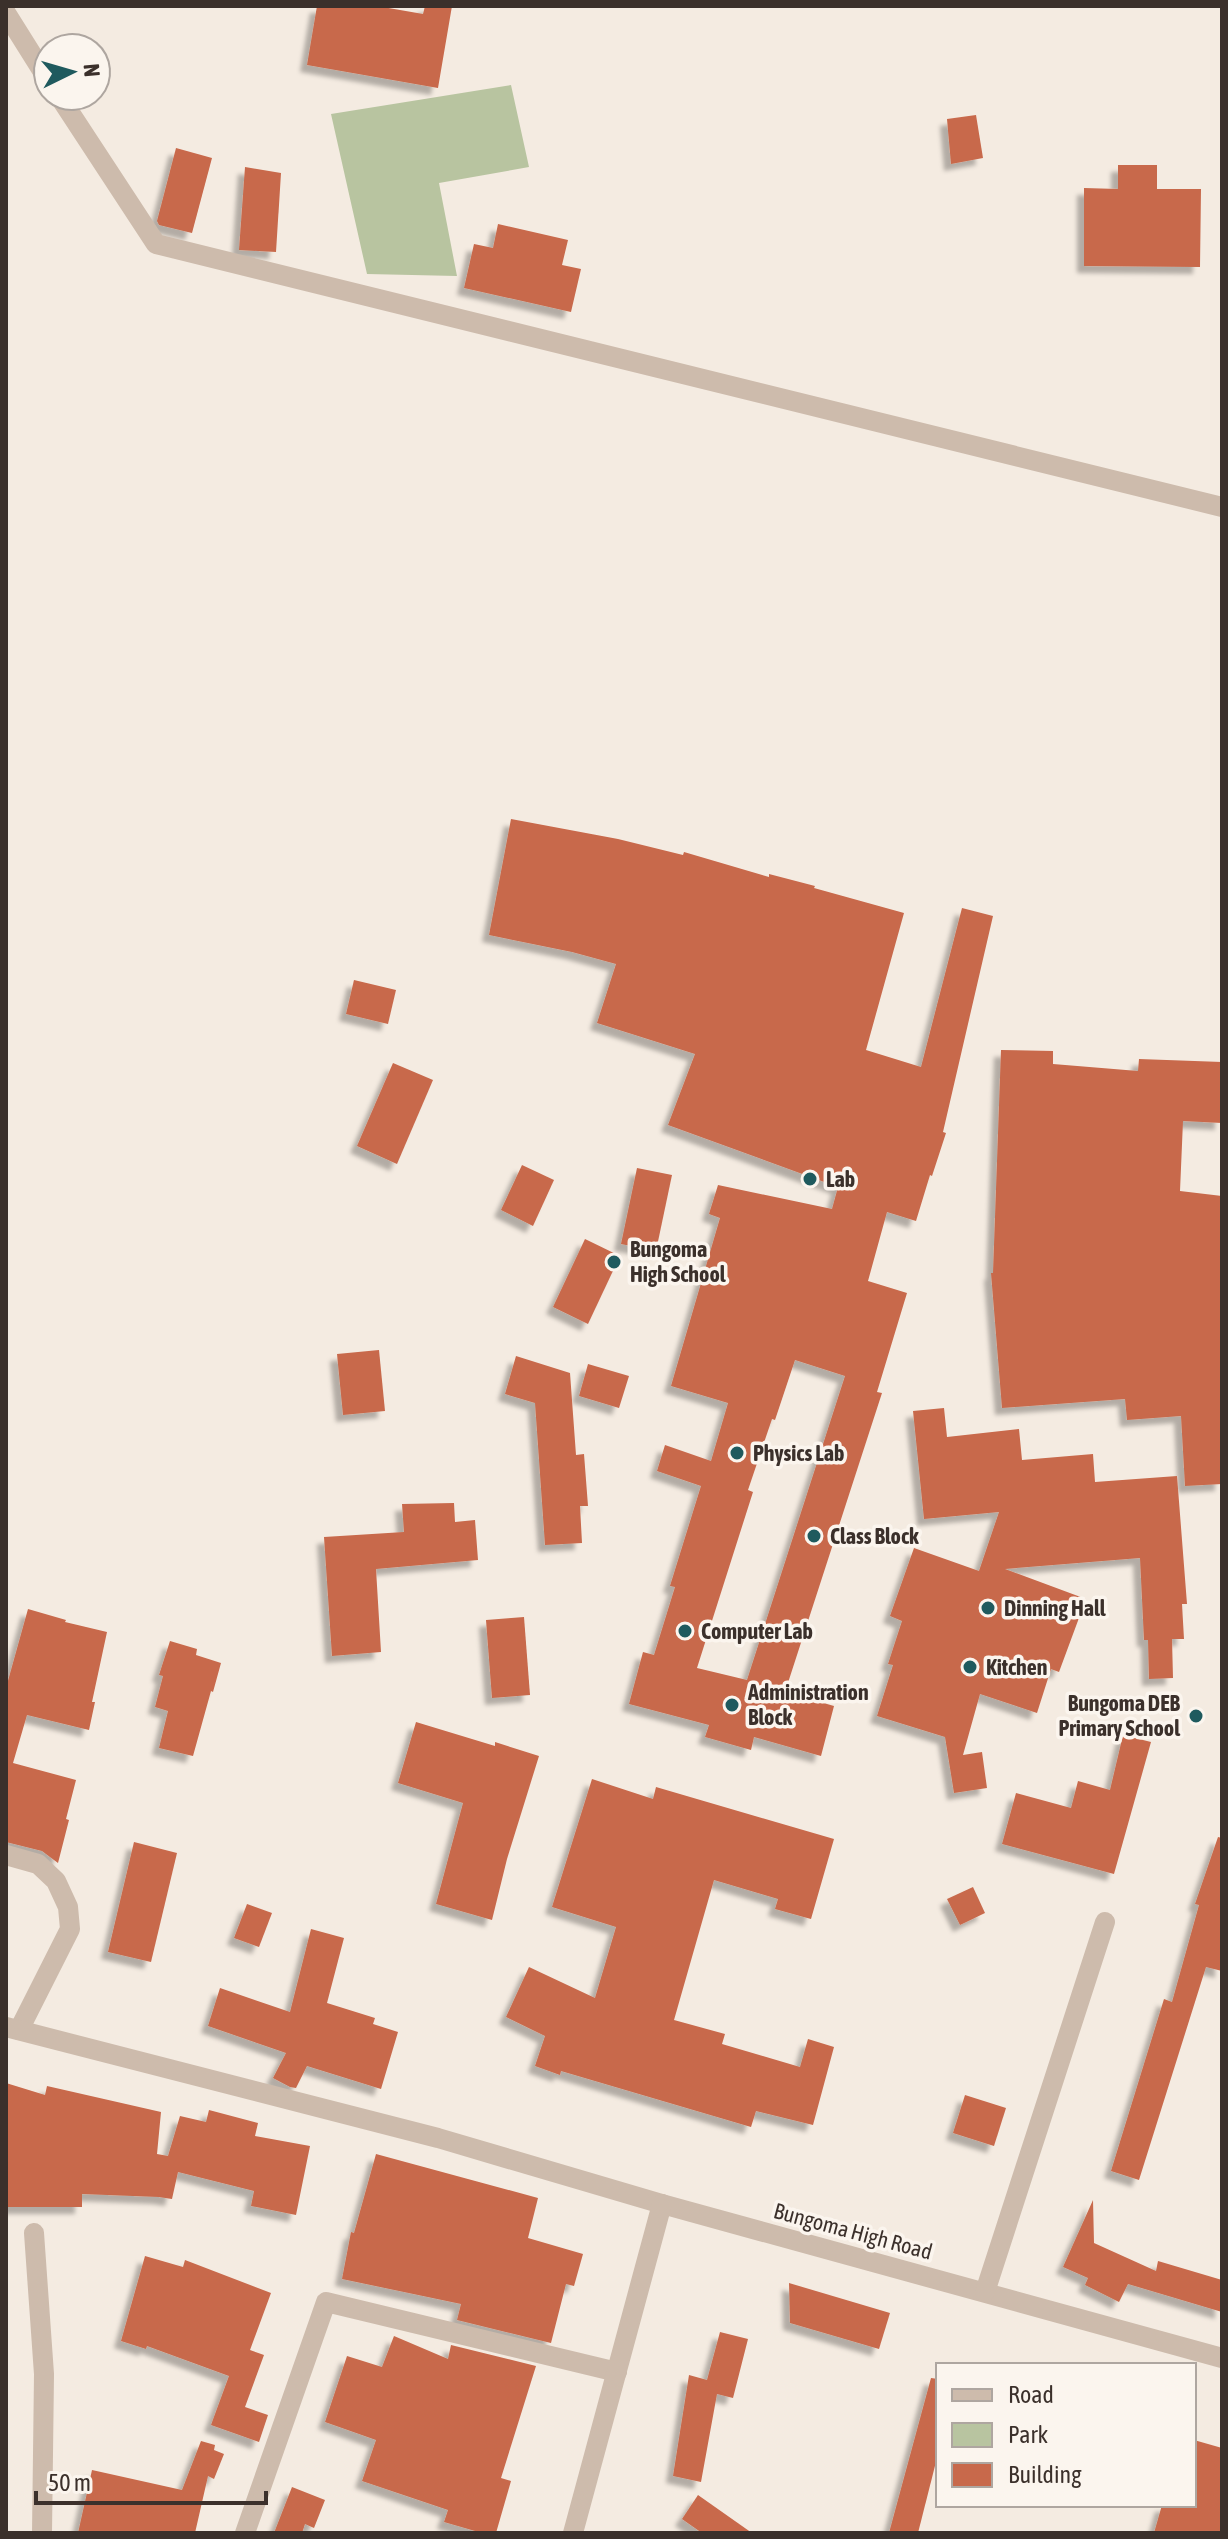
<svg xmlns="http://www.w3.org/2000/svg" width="1228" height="2539" viewBox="0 0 1228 2539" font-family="'Asap Condensed',sans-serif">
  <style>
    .green { fill: #b8c4a0 }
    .building { fill: #c8694b; fill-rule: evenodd; filter: url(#shadow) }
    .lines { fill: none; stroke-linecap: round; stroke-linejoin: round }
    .street { stroke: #cdbbac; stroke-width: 20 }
    .poi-dot { fill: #1f5a5e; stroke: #fbf5ee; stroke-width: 3 }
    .labels { text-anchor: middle; stroke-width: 7; stroke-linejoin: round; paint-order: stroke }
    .poi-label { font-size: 22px; font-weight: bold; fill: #3b302b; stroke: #fbf5ee; text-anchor: start }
    .street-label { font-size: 22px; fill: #3b302b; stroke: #fbf5ee }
  </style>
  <defs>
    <filter id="shadow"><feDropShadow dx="-7" dy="7" stdDeviation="2" flood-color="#0004"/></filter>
  </defs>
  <rect width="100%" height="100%" fill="#f4ebe1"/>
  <!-- green -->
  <path class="green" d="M 511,85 L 529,167 L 439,183 L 457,276 L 367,274 L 331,114 Z"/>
  <!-- building -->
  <g class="building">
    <path d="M 317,6 L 377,6 L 423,14 L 425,6 L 452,6 L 438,88 L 307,65 Z"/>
    <path d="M 976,115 L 983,158 L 951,164 L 947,119 Z"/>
    <path d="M 176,148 L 212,158 L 192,233 L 159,225 L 157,221 Z"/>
    <path d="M 1118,165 L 1157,165 L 1157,189 L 1201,189 L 1200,267 L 1084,266 L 1084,188 L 1118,189 Z"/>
    <path d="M 245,167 L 281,173 L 276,252 L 239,250 Z"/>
    <path d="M 498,224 L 568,240 L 562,265 L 581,269 L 571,312 L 464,288 L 474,244 L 493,248 Z"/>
    <path d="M 511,819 L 618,839 L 683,855 L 684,852 L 769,877 L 769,874 L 815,886 L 814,888 L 904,913 L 866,1050 L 921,1067 L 962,908 L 993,916 L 943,1132 L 946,1133 L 932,1176 L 930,1175 L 916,1221 L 887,1212 L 868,1281 L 907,1293 L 877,1392 L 882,1393 L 785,1692 L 834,1706 L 821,1756 L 754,1737 L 751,1750 L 705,1737 L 709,1725 L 629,1704 L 643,1652 L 654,1655 L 675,1587 L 670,1586 L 701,1486 L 657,1471 L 665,1445 L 711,1461 L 728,1403 L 671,1386 L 720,1218 L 709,1214 L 718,1185 L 832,1209 L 838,1187 L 668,1125 L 695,1054 L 597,1023 L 616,964 L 572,952 L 489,935 ZM 795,1360 L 845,1376 L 747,1680 L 697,1668 L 753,1492 L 748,1490 L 772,1419 L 775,1420 Z"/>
    <path d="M 354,980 L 396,990 L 388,1024 L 346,1014 Z"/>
    <path d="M 1001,1050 L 1053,1051 L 1053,1064 L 1138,1071 L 1139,1059 L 1222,1062 L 1222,1123 L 1183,1121 L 1180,1191 L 1222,1196 L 1222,1272 L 1220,1272 L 1222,1311 L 1222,1484 L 1185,1486 L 1181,1416 L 1127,1420 L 1125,1399 L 1002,1408 L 991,1273 L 993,1273 Z"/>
    <path d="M 393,1063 L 433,1080 L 397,1164 L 357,1146 Z"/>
    <path d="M 522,1165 L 554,1180 L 533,1226 L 501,1210 Z"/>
    <path d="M 637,1168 L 672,1175 L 656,1251 L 621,1244 Z"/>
    <path d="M 585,1239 L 620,1256 L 588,1324 L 553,1307 Z"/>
    <path d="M 379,1350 L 385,1411 L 343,1415 L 337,1354 Z"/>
    <path d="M 516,1356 L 570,1373 L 576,1455 L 584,1454 L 588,1506 L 580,1506 L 582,1543 L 545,1545 L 535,1403 L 505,1394 Z"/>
    <path d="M 588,1364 L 629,1376 L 619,1408 L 579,1396 Z"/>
    <path d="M 944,1408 L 947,1437 L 1019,1429 L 1022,1460 L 1093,1454 L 1095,1482 L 1177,1476 L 1187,1604 L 1182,1604 L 1184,1639 L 1172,1639 L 1173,1678 L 1149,1679 L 1148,1640 L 1144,1640 L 1140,1558 L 1005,1569 L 1086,1599 L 1059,1672 L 1051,1669 L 1037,1713 L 980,1694 L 963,1755 L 982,1752 L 987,1788 L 954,1793 L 945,1737 L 877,1716 L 893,1665 L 888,1664 L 902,1621 L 890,1616 L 914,1548 L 979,1571 L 999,1512 L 924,1519 L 913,1411 Z"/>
    <path d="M 454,1503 L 455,1522 L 475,1520 L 478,1560 L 376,1569 L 381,1652 L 332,1656 L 324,1537 L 404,1532 L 402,1504 Z"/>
    <path d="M 28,1609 L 66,1620 L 65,1622 L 107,1632 L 92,1702 L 95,1702 L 89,1730 L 27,1715 L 13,1763 L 76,1780 L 66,1819 L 69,1820 L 58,1863 L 42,1851 L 6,1842 L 6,1688 Z"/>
    <path d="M 524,1617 L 530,1695 L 492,1698 L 486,1620 Z"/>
    <path d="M 170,1641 L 197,1649 L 196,1655 L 221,1663 L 213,1692 L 211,1691 L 193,1756 L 159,1748 L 168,1711 L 155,1707 L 163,1676 L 159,1675 Z"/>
    <path d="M 416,1722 L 495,1746 L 495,1742 L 539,1756 L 507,1859 L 492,1920 L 436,1904 L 463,1803 L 398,1783 Z"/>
    <path d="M 1123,1735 L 1151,1742 L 1114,1874 L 1002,1844 L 1016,1793 L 1071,1808 L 1078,1781 L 1110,1790 Z"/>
    <path d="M 592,1779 L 653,1799 L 656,1787 L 834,1839 L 811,1919 L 775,1909 L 778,1899 L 714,1880 L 674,2020 L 725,2034 L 722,2044 L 800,2067 L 808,2039 L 834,2047 L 813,2125 L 756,2111 L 751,2127 L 561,2071 L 560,2075 L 535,2066 L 545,2036 L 506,2017 L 529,1967 L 595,1998 L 616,1927 L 552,1907 Z"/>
    <path d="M 1218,1837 L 1222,1838 L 1222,1971 L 1206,1967 L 1139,2180 L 1111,2171 L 1164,1999 L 1172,2002 L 1199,1905 L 1195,1904 Z"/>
    <path d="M 134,1842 L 177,1853 L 151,1962 L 108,1952 Z"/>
    <path d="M 973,1887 L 985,1913 L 960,1925 L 947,1899 Z"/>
    <path d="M 247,1904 L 272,1913 L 259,1947 L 234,1938 Z"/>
    <path d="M 311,1929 L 344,1938 L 327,2003 L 375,2018 L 373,2024 L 398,2032 L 381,2089 L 307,2066 L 296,2088 L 290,2087 L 273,2078 L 286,2053 L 208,2026 L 220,1988 L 290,2012 Z"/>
    <path d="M 6,2083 L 45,2095 L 47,2086 L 161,2112 L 157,2154 L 168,2156 L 180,2116 L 206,2122 L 209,2110 L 258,2123 L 255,2136 L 310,2146 L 296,2215 L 251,2206 L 254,2191 L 178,2172 L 172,2199 L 159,2197 L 82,2194 L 82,2207 L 6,2207 Z"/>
    <path d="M 965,2095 L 1006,2108 L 994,2146 L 953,2133 Z"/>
    <path d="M 376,2154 L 538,2198 L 528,2238 L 583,2254 L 574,2286 L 566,2284 L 551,2343 L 457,2320 L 461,2304 L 342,2279 L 351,2232 L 354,2233 Z"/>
    <path d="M 1093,2200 L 1094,2243 L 1156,2271 L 1158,2261 L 1222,2280 L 1222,2312 L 1128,2284 L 1119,2302 L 1085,2285 L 1088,2278 L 1063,2267 Z"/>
    <path d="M 145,2256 L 183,2267 L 185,2260 L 271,2293 L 250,2350 L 264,2355 L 245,2407 L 268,2415 L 259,2442 L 211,2425 L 229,2376 L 147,2346 L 146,2349 L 121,2341 Z"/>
    <path d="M 789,2283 L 890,2313 L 879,2349 L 790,2323 Z"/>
    <path d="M 720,2332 L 748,2339 L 733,2398 L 717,2394 L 701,2482 L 673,2476 L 689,2375 L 707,2380 Z"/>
    <path d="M 394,2336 L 448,2359 L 451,2345 L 536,2366 L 501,2478 L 511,2481 L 496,2533 L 482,2533 L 444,2522 L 448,2510 L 362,2481 L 376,2440 L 325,2422 L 347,2356 L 382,2367 Z"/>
    <path d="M 931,2378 L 938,2379 L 938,2454 L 918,2533 L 889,2533 Z"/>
    <path d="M 1194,2440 L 1222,2448 L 1222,2533 L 1154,2533 L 1162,2505 L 1194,2505 Z"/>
    <path d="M 201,2441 L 215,2445 L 214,2450 L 224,2454 L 214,2479 L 208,2476 L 195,2533 L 78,2533 L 92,2470 L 182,2490 Z"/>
    <path d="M 292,2487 L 325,2500 L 314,2528 L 305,2524 L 302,2533 L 274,2533 Z"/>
    <path d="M 698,2495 L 752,2533 L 702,2533 L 682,2519 Z"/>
  </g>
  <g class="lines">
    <!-- street -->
    <g class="street">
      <path d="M 6,13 L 48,80"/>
      <path d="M 59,96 L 156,244 L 1222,507"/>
      <path d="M 6,1855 L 38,1864 L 56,1881 L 68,1907 L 70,1929 L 19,2030"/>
      <path d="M 6,2027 L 438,2138 L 662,2204 L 1222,2358"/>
      <path d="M 34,2233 L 44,2374 L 42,2533"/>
      <path d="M 985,2292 L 1105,1922"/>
      <path d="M 245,2533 L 326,2302 L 617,2372"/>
      <path d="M 573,2533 L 662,2204"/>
    </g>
  </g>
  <!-- markers -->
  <g class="poi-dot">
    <circle cx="810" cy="1179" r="8"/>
    <circle cx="614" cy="1262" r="8"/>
    <circle cx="737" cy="1453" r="8"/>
    <circle cx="814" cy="1536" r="8"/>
    <circle cx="988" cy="1608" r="8"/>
    <circle cx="685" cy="1631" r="8"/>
    <circle cx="970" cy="1667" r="8"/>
    <circle cx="732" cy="1705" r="8"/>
    <circle cx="1196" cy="1716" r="8"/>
  </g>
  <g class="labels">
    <!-- poi labels -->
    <g class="poi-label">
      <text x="826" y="1187">Lab</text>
      <text x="630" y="1257">Bungoma<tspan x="630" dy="25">High School</tspan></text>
      <text x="753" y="1461">Physics Lab</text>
      <text x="830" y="1544">Class Block</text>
      <text x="1004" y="1616">Dinning Hall</text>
      <text x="701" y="1639">Computer Lab</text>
      <text x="986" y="1675">Kitchen</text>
      <text x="748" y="1700">Administration<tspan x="748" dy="25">Block</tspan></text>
      <text x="1180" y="1711" text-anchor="end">Bungoma DEB<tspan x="1180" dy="25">Primary School</tspan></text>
    </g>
    <!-- street labels -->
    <g class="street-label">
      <text transform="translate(853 2231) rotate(15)" y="8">Bungoma High Road</text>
    </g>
  </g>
  <!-- border -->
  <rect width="1228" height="2539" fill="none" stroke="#3b302b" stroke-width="16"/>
  <!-- legend -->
  <rect x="936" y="2363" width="260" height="144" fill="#fbf5ee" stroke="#aea6a0" stroke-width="2"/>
  <rect x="952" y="2389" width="40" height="12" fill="#cdbbac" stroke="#aea6a0" stroke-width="2"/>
  <text x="1008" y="2403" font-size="24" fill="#3b302b">Road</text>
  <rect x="952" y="2423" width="40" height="24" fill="#b8c4a0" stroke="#aea6a0" stroke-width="2"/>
  <text x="1008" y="2443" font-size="24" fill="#3b302b">Park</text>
  <rect x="952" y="2463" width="40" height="24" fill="#c8694b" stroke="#aea6a0" stroke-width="2"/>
  <text x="1008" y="2483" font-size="24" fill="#3b302b">Building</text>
  <!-- north arrow -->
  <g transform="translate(72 72) rotate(85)"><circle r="38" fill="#fbf5ee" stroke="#aea6a0" stroke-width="2"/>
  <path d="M0-6L14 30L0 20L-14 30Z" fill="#1f5a5e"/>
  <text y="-12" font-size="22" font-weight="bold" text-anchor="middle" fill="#3b302b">N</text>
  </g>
  <!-- scale -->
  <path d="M36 2491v12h230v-12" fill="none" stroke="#3b302b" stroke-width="4"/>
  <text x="48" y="2491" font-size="24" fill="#3b302b" stroke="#fbf5ee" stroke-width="6" paint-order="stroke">50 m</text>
</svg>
